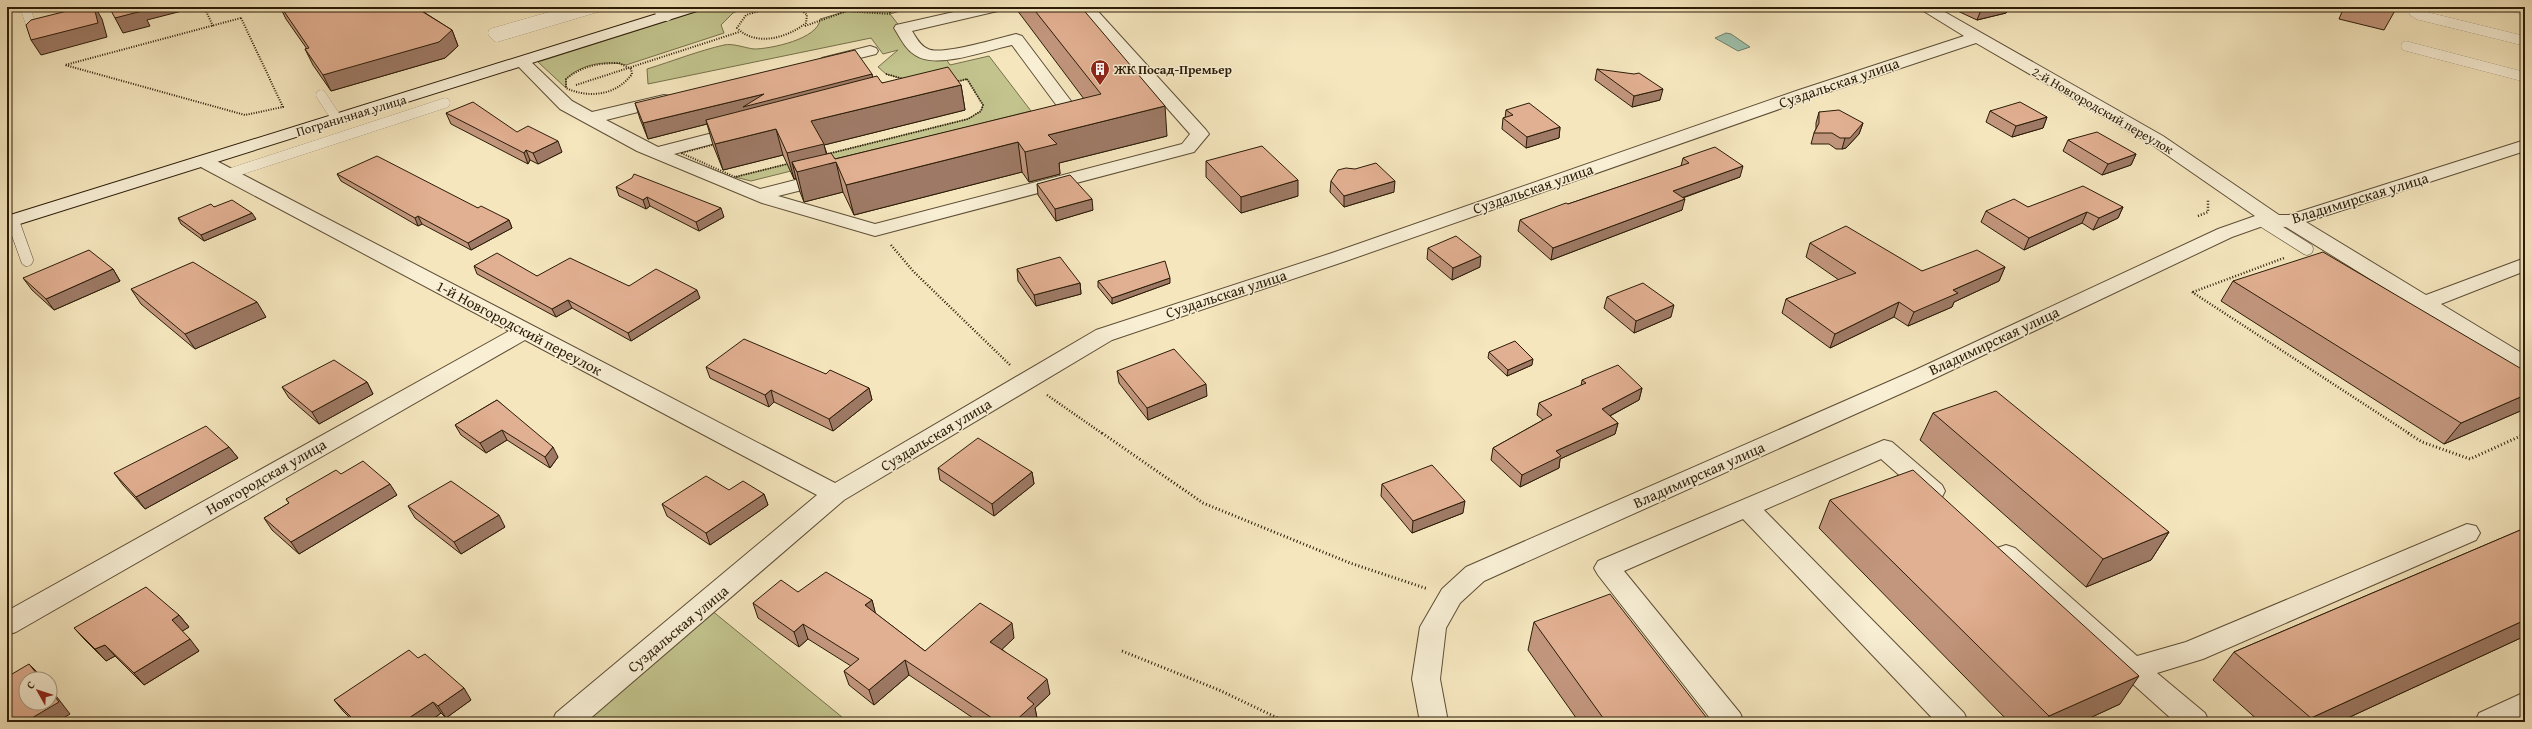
<svg xmlns="http://www.w3.org/2000/svg" width="2532" height="729" viewBox="0 0 2532 729" font-family="'Gentium Book Plus',serif">
  <style>
    .green { fill: #c2c38d; stroke: #76704a }
    .water { fill: #9dc0ab; stroke: #6f7e69 }
    .lines { fill: none; stroke-linecap: round; stroke-linejoin: round }
    .lane-far1-casing { stroke: #5e4e35; stroke-width: 10 }
    .lane-casing { stroke: #5e4e35; stroke-width: 13 }
    .street-casing { stroke: #5e4e35; stroke-width: 2 }
    .secondary-casing { stroke: #2b1c07; stroke-width: 2 }
    .path-far2 { stroke: #2b1c07; stroke-width: 2; stroke-dasharray: 1 1.5; stroke-linecap: butt }
    .path-far1 { stroke: #2b1c07; stroke-width: 2.5; stroke-dasharray: 1 2; stroke-linecap: butt }
    .path { stroke: #2b1c07; stroke-width: 3; stroke-dasharray: 1 2.5; stroke-linecap: butt }
    .lane-far1 { stroke: #f8efd5; stroke-width: 10 }
    .lane { stroke: #f8efd5; stroke-width: 12 }
    .street { fill: #f8efd5; fill-rule: evenodd }
    .secondary { fill: #f8efd5; fill-rule: evenodd }
    .wall { fill: #c2967d; stroke: #2b1c07 }
    .shaded-wall { fill: #9e7a66; stroke: #2b1c07 }
    .building { fill: #e1af91; stroke: #2b1c07 }
    .labels { text-anchor: middle; stroke-width: 3; stroke-linejoin: round; paint-order: stroke }
    .far-poi-label { font-size: 13px; font-weight: bold; fill: #2b1c07; stroke: #f8efd5; text-anchor: start }
    .far-street-label { font-size: 13px; fill: #2b1c07; stroke: #f8efd5 }
    .street-label { font-size: 15px; fill: #2b1c07; stroke: #f8efd5 }
  </style>
  <rect width="100%" height="100%" fill="#f5e6be"/>
  <filter id="stains"><feTurbulence type="fractalNoise" baseFrequency=".005" numOctaves="4"/><feColorMatrix values="0 0 0 0 .2 0 0 0 0 .09 0 0 0 0 .02 0 0 0 .5 -.17"/></filter>
  <radialGradient id="worn" r=".72"><stop offset=".6" stop-color="#630" stop-opacity="0"/><stop offset="1" stop-color="#630" stop-opacity=".3"/></radialGradient>
  <!-- green -->
  <g class="green">
    <path d="M 711,7 L 746,7 L 733,13 L 721,25 L 724,33 L 626,65 C 605,60 581,64 566,79 L 566,88 L 538,62 Z"/>
    <path d="M 861,7 L 914,7 L 890,14 L 915,46 L 946,59 L 950,65 L 989,56 L 1031,111 L 751,181 L 735,177 L 968,119 L 981,111 L 983,105 L 967,79 L 933,88 L 886,74 L 878,67 L 898,50 L 883,54 L 871,38 L 648,84 L 647,69 C 673,61 698,51 724,45 C 733,43 745,48 754,49 C 770,49 819,39 820,19 Z"/>
    <path d="M 705,605 L 848,722 L 566,722 Z"/>
  </g>
  <!-- water -->
  <path class="water" d="M 1726,33 L 1731,34 L 1750,47 L 1738,51 L 1715,38 Z"/>
  <g class="lines">
    <!-- lane-far1 casing -->
    <g class="lane-far1-casing">
      <g id="lane-far1">
        <path d="M 25,7 L 34,34"/>
        <path d="M 584,7 L 493,33 L 497,37 L 598,7"/>
        <path d="M 655,7 L 667,16"/>
        <path d="M 2413,7 L 2414,12 L 2419,15 L 2525,41"/>
        <path d="M 2514,7 L 2525,10"/>
        <path d="M 2406,46 L 2525,77"/>
        <path d="M 321,95 L 337,119"/>
        <path d="M 228,174 L 445,103"/>
      </g>
    </g>
    <!-- lane casing -->
    <g class="lane-casing">
      <g id="lane">
        <path d="M 2261,220 L 2307,249"/>
        <path d="M 13,221 L 27,260"/>
      </g>
    </g>
    <!-- street casing -->
    <g class="street-casing">
      <g id="street">
        <path d="M 976,7 L 1005,7 L 1002,10 L 912,31 C 916,37 920,46 928,49 C 941,56 999,38 1016,34 L 1022,36 L 1083,117 L 1080,121 L 1060,125 L 1054,124 L 1051,120 L 1054,116 L 1063,114 L 1012,45 C 988,50 936,70 915,55 C 905,49 900,37 894,28 L 896,25 Z"/>
        <path d="M 1078,7 L 1094,7 L 1206,130 L 1209,134 L 1194,152 L 875,236 L 762,203 L 637,151 L 560,109 L 514,62 L 522,57 L 528,59 L 572,101 L 592,112 L 664,95 L 670,96 L 673,100 L 670,104 L 606,120 L 658,147 L 740,126 L 746,127 L 749,131 L 746,135 L 674,154 L 760,189 L 827,172 L 834,174 L 836,178 L 834,182 L 778,196 L 875,224 L 1182,144 L 1190,134 Z"/>
        <path d="M 1917,7 L 1936,7 L 2163,136 L 2279,215 L 2289,215 L 2525,140 L 2525,151 L 2306,222 L 2426,295 L 2525,258 L 2525,271 L 2441,304 L 2525,355 L 2525,372 L 2517,370 L 2286,227 L 2263,226 L 2232,237 L 1929,381 L 1484,581 L 1460,603 L 1446,628 L 1440,679 L 1448,722 L 1420,722 L 1412,679 L 1420,627 L 1442,589 L 1466,567 L 1913,371 L 2218,229 L 2255,216 L 2151,144 L 1976,43 L 1808,99 L 1346,261 L 1112,340 L 844,500 L 586,722 L 552,722 L 556,713 L 817,495 L 525,340 L 16,632 L 7,635 L 7,611 L 509,331 L 197,165 L 194,161 L 197,157 L 209,157 L 835,483 L 1096,330 L 1332,253 L 1796,91 L 1964,36 Z"/>
        <path d="M 870,46 L 876,48 L 878,51 L 876,54 L 828,66 L 820,61 L 822,58 Z"/>
        <path d="M 1884,440 L 1892,442 L 1942,485 L 1945,491 L 1942,497 L 1933,500 L 1924,497 L 1881,459 L 1764,510 L 1964,713 L 1968,722 L 1936,722 L 1743,519 L 1624,571 L 1740,713 L 1744,722 L 1713,722 L 1598,575 L 1594,568 L 1598,561 Z"/>
        <path d="M 2467,524 L 2476,526 L 2480,533 L 2476,540 L 2203,659 L 2157,673 L 2205,713 L 2209,722 L 2175,722 L 1997,562 L 1993,555 L 1997,548 L 2006,545 L 2015,548 L 2137,656 L 2186,642 Z"/>
        <path d="M 2525,692 L 2525,717 L 2516,722 L 2475,722 L 2479,713 Z"/>
      </g>
    </g>
    <!-- secondary casing -->
    <g class="secondary-casing">
      <path id="secondary" d="M 679,7 L 703,7 L 700,10 L 7,228 L 7,216 Z"/>
    </g>
    <!-- path-far2 -->
    <g class="path-far2">
      <path d="M 204,7 L 213,26"/>
      <path d="M 754,7 L 757,10"/>
      <path d="M 772,7 L 746,15 L 737,28 C 756,47 787,38 806,23 L 807,15 L 800,9 L 791,7"/>
      <path d="M 890,7 L 890,14"/>
      <path d="M 849,10 L 861,7"/>
      <path d="M 847,11 L 890,14"/>
      <path d="M 241,18 L 283,107 L 245,115 L 65,65 Z"/>
      <path d="M 805,26 L 847,11 L 842,7"/>
      <path d="M 619,63 L 631,69 L 632,74 C 617,95 589,99 566,88 L 566,79 C 582,66 599,63 619,63 Z"/>
      <path d="M 886,74 L 904,79"/>
      <path d="M 967,79 L 983,105 L 981,111 L 968,119 L 735,177 L 681,153 Z"/>
      <path d="M 576,85 L 739,32"/>
    </g>
    <!-- path-far1 -->
    <g class="path-far1">
      <path d="M 2198,216 L 2208,212 L 2208,200"/>
      <path d="M 891,245 L 913,271 L 1010,365"/>
      <path d="M 2192,292 L 2410,434"/>
      <path d="M 2193,292 L 2284,258"/>
      <path d="M 1047,395 L 1103,434"/>
    </g>
    <!-- path -->
    <g class="path">
      <path d="M 1102,433 L 1203,503 L 1350,563 L 1428,589"/>
      <path d="M 2408,433 L 2422,442 L 2470,459 L 2525,434"/>
      <path d="M 1122,651 L 1219,690 L 1286,722"/>
    </g>
    <!-- lane-far1 -->
    <use href="#lane-far1" class="lane-far1"/>
    <!-- lane -->
    <use href="#lane" class="lane"/>
    <!-- street -->
    <use href="#street" class="street"/>
    <!-- secondary -->
    <use href="#secondary" class="secondary"/>
  </g>
  <!-- wall -->
  <g class="wall">
    <path d="M 280,7 L 426,7 L 419,9 L 452,30 L 458,46 L 445,58 L 331,91 L 313,65 L 305,49 L 307,49 L 286,19 Z"/>
    <path d="M 1016,7 L 1081,7 L 1167,136 L 1059,163 L 1060,174 L 1029,182 L 1022,172 L 854,215 L 843,192 L 804,202 L 800,192 L 796,178 L 794,179 L 783,155 L 723,170 L 713,145 L 707,124 L 648,139 L 640,119 L 635,103 L 872,74 L 872,78 L 882,83 L 961,85 L 965,110 L 824,145 L 827,154 L 835,159 L 1084,99 L 1017,10 Z"/>
    <path d="M 1949,7 L 2009,7 L 2006,13 L 1977,20 Z"/>
    <path d="M 2344,7 L 2397,7 L 2384,30 L 2339,19 Z"/>
    <path d="M 1597,69 L 1660,100 L 1632,107 L 1595,80 Z"/>
    <path d="M 1506,110 L 1560,127 L 1559,138 L 1526,148 L 1502,129 L 1503,118 L 1505,118 Z"/>
    <path d="M 1990,111 L 2047,117 L 2043,128 L 2012,137 L 1986,122 Z"/>
    <path d="M 1819,112 L 1863,123 L 1859,134 L 1846,148 L 1842,149 L 1836,149 L 1829,144 L 1811,144 L 1814,133 L 1816,129 L 1816,123 Z"/>
    <path d="M 446,113 L 562,152 L 538,164 L 530,160 L 528,164 L 451,124 Z"/>
    <path d="M 2068,140 L 2136,154 L 2131,165 L 2102,175 L 2063,151 Z"/>
    <path d="M 1683,158 L 1740,177 L 1683,198 L 1682,210 L 1551,260 L 1518,231 L 1520,220 L 1568,204 L 1681,166 Z"/>
    <path d="M 1206,161 L 1298,196 L 1241,213 L 1206,177 Z"/>
    <path d="M 337,174 L 478,208 L 509,220 L 512,228 L 471,250 L 422,224 L 418,226 L 341,181 Z"/>
    <path d="M 1331,181 L 1394,192 L 1344,207 L 1330,192 Z"/>
    <path d="M 1037,184 L 1093,210 L 1056,221 L 1038,195 Z"/>
    <path d="M 616,187 L 724,217 L 699,231 L 650,206 L 646,209 L 619,196 Z"/>
    <path d="M 214,207 L 256,219 L 204,241 L 181,224 L 178,218 Z"/>
    <path d="M 2028,207 L 2123,207 L 2118,218 L 2093,230 L 2082,223 L 2024,250 L 1981,222 L 1986,211 Z"/>
    <path d="M 1810,243 L 1922,271 L 2005,267 L 1999,281 L 1954,302 L 1952,307 L 1908,326 L 1894,317 L 1830,348 L 1782,313 L 1786,299 L 1839,280 L 1806,257 Z"/>
    <path d="M 1428,248 L 1480,267 L 1452,280 L 1427,259 Z"/>
    <path d="M 474,266 L 537,276 L 629,286 L 700,298 L 631,341 L 572,308 L 556,317 L 477,274 Z"/>
    <path d="M 113,269 L 120,281 L 54,310 L 32,290 L 23,278 Z"/>
    <path d="M 1017,269 L 1080,283 L 1081,294 L 1036,306 L 1018,281 Z"/>
    <path d="M 1098,281 L 1170,283 L 1112,304 L 1098,287 Z"/>
    <path d="M 2233,281 L 2525,371 L 2525,409 L 2444,444 L 2221,301 Z"/>
    <path d="M 131,289 L 266,317 L 195,349 L 141,304 Z"/>
    <path d="M 1607,297 L 1671,317 L 1634,333 L 1604,308 Z"/>
    <path d="M 1489,352 L 1532,365 L 1507,376 L 1488,358 Z"/>
    <path d="M 706,367 L 826,374 L 869,388 L 872,400 L 833,431 L 774,402 L 769,407 L 710,378 Z"/>
    <path d="M 1117,371 L 1207,396 L 1148,420 L 1119,383 Z"/>
    <path d="M 1582,380 L 1642,388 L 1639,400 L 1610,416 L 1618,423 L 1615,434 L 1560,459 L 1559,468 L 1520,487 L 1491,460 L 1493,448 L 1543,420 L 1537,415 L 1539,403 L 1581,386 Z"/>
    <path d="M 367,382 L 373,394 L 319,424 L 289,398 L 282,387 Z"/>
    <path d="M 497,400 L 558,457 L 550,468 L 507,440 L 486,453 L 461,435 L 455,425 Z"/>
    <path d="M 1933,413 L 2169,532 L 2151,560 L 2086,587 L 1920,440 Z"/>
    <path d="M 229,447 L 238,458 L 145,509 L 123,485 L 114,473 Z"/>
    <path d="M 938,468 L 1032,472 L 1034,484 L 994,516 L 940,480 Z"/>
    <path d="M 1382,484 L 1463,513 L 1412,533 L 1381,496 Z"/>
    <path d="M 764,494 L 768,505 L 710,545 L 667,516 L 662,504 Z"/>
    <path d="M 397,495 L 299,554 L 272,530 L 264,518 L 289,503 L 286,499 Z"/>
    <path d="M 1830,500 L 2120,704 L 2081,722 L 2009,722 L 1819,528 Z"/>
    <path d="M 408,506 L 505,527 L 461,554 L 415,518 Z"/>
    <path d="M 2525,528 L 2525,636 L 2339,722 L 2260,722 L 2213,680 L 2234,652 Z"/>
    <path d="M 798,592 L 872,600 L 875,613 L 925,651 L 1014,638 L 1002,649 L 1050,694 L 1035,708 L 1037,718 L 1033,722 L 979,722 L 909,675 L 874,705 L 849,685 L 844,671 L 851,666 L 808,639 L 799,647 L 758,618 L 753,603 Z"/>
    <path d="M 179,615 L 189,627 L 182,631 L 199,651 L 144,685 L 115,656 L 106,661 L 85,640 L 74,628 Z"/>
    <path d="M 1534,622 L 1710,722 L 1579,722 L 1528,650 Z"/>
    <path d="M 418,658 L 471,700 L 446,718 L 441,713 L 429,722 L 354,722 L 343,711 L 334,700 Z"/>
  </g>
  <!-- shaded-wall -->
  <g class="shaded-wall">
    <path d="M 94,7 L 95,7 L 102,19 L 107,37 L 41,55 L 31,40 Z"/>
    <path d="M 139,7 L 179,7 L 182,11 L 147,20 L 150,26 L 123,33 L 115,18 Z"/>
    <path d="M 404,7 L 426,7 L 406,13 Z"/>
    <path d="M 1994,7 L 2009,7 L 2006,13 L 1977,20 L 1981,10 Z"/>
    <path d="M 452,30 L 458,46 L 445,58 L 331,91 L 323,75 Z"/>
    <path d="M 872,74 L 875,90 L 706,120 L 707,124 L 648,139 L 643,123 L 764,94 Z"/>
    <path d="M 961,85 L 965,110 L 824,145 L 829,164 L 836,162 L 843,192 L 804,202 L 797,172 L 792,162 L 796,178 L 794,179 L 787,153 L 811,121 Z"/>
    <path d="M 1663,89 L 1660,100 L 1632,107 L 1634,96 Z"/>
    <path d="M 1165,106 L 1167,136 L 1059,163 L 1060,174 L 1029,182 L 1025,152 L 1048,135 Z"/>
    <path d="M 2047,117 L 2043,128 L 2012,137 L 2016,126 Z"/>
    <path d="M 1863,123 L 1859,134 L 1846,148 L 1842,149 L 1845,138 Z"/>
    <path d="M 1560,127 L 1559,138 L 1526,148 L 1527,137 Z"/>
    <path d="M 776,129 L 783,155 L 723,170 L 715,144 Z"/>
    <path d="M 558,141 L 562,152 L 538,164 L 533,153 Z"/>
    <path d="M 1018,142 L 1022,172 L 854,215 L 846,185 Z"/>
    <path d="M 7,148 L 11,155 L 7,156 Z"/>
    <path d="M 526,150 L 530,160 L 528,164 L 524,153 Z"/>
    <path d="M 2136,154 L 2131,165 L 2102,175 L 2108,164 Z"/>
    <path d="M 1743,166 L 1740,177 L 1670,202 L 1673,191 Z"/>
    <path d="M 1298,180 L 1298,196 L 1241,213 L 1241,197 Z"/>
    <path d="M 1395,181 L 1394,192 L 1344,207 L 1344,196 Z"/>
    <path d="M 647,197 L 650,206 L 646,209 L 643,200 Z"/>
    <path d="M 1092,199 L 1093,210 L 1056,221 L 1055,209 Z"/>
    <path d="M 1685,199 L 1682,210 L 1551,260 L 1553,248 Z"/>
    <path d="M 2123,207 L 2118,218 L 2093,230 L 2099,218 Z"/>
    <path d="M 721,208 L 724,217 L 699,231 L 696,222 Z"/>
    <path d="M 2087,212 L 2082,223 L 2024,250 L 2029,238 Z"/>
    <path d="M 252,213 L 256,219 L 204,241 L 201,235 Z"/>
    <path d="M 418,216 L 422,224 L 418,226 L 415,218 Z"/>
    <path d="M 509,220 L 512,228 L 471,250 L 468,243 Z"/>
    <path d="M 1481,256 L 1480,267 L 1452,280 L 1453,268 Z"/>
    <path d="M 2005,267 L 1999,281 L 1954,302 L 1952,307 L 1908,326 L 1914,312 L 1953,290 Z"/>
    <path d="M 113,269 L 120,281 L 54,310 L 46,299 Z"/>
    <path d="M 1170,278 L 1170,283 L 1112,304 L 1112,298 Z"/>
    <path d="M 1080,283 L 1081,294 L 1036,306 L 1034,295 Z"/>
    <path d="M 697,290 L 700,298 L 631,341 L 628,333 Z"/>
    <path d="M 568,300 L 572,308 L 556,317 L 552,309 Z"/>
    <path d="M 257,302 L 266,317 L 195,349 L 185,334 Z"/>
    <path d="M 1899,302 L 1894,317 L 1830,348 L 1835,334 Z"/>
    <path d="M 1674,305 L 1671,317 L 1634,333 L 1636,321 Z"/>
    <path d="M 1533,359 L 1532,365 L 1507,376 L 1508,370 Z"/>
    <path d="M 367,382 L 373,394 L 319,424 L 312,412 Z"/>
    <path d="M 1206,384 L 1207,396 L 1148,420 L 1147,408 Z"/>
    <path d="M 869,388 L 872,400 L 833,431 L 829,419 Z"/>
    <path d="M 1642,388 L 1639,400 L 1600,421 L 1602,409 Z"/>
    <path d="M 771,390 L 774,402 L 769,407 L 765,395 Z"/>
    <path d="M 2525,395 L 2525,409 L 2444,444 L 2461,423 Z"/>
    <path d="M 1618,423 L 1615,434 L 1560,459 L 1559,468 L 1520,487 L 1522,475 L 1556,451 Z"/>
    <path d="M 502,430 L 507,440 L 486,453 L 480,443 Z"/>
    <path d="M 229,447 L 238,458 L 145,509 L 136,497 Z"/>
    <path d="M 553,447 L 558,457 L 550,468 L 545,457 Z"/>
    <path d="M 1032,472 L 1034,484 L 994,516 L 992,504 Z"/>
    <path d="M 390,484 L 397,495 L 299,554 L 291,542 Z"/>
    <path d="M 764,494 L 768,505 L 710,545 L 706,533 Z"/>
    <path d="M 1465,501 L 1463,513 L 1412,533 L 1413,521 Z"/>
    <path d="M 499,515 L 505,527 L 461,554 L 454,542 Z"/>
    <path d="M 2169,532 L 2151,560 L 2086,587 L 2103,559 Z"/>
    <path d="M 872,600 L 876,615 L 865,605 Z"/>
    <path d="M 179,615 L 189,627 L 181,632 L 172,620 Z"/>
    <path d="M 2525,620 L 2525,636 L 2339,722 L 2308,722 L 2311,718 Z"/>
    <path d="M 1012,623 L 1014,638 L 994,657 L 990,642 Z"/>
    <path d="M 803,624 L 808,639 L 799,647 L 794,632 Z"/>
    <path d="M 190,639 L 199,651 L 144,685 L 134,673 Z"/>
    <path d="M 105,645 L 115,656 L 106,661 L 95,649 Z"/>
    <path d="M 905,660 L 909,675 L 874,705 L 869,690 Z"/>
    <path d="M 29,664 L 41,676 L 43,679 L 41,679 Z"/>
    <path d="M 2139,676 L 2120,704 L 2081,722 L 2045,722 L 2049,716 Z"/>
    <path d="M 1047,679 L 1050,694 L 1035,708 L 1037,718 L 1033,722 L 1014,722 L 1027,698 Z"/>
    <path d="M 50,688 L 70,714 L 57,722 L 25,722 L 50,691 Z"/>
    <path d="M 464,688 L 471,700 L 446,718 L 438,706 Z"/>
    <path d="M 433,702 L 441,713 L 429,722 L 403,722 Z"/>
  </g>
  <!-- building -->
  <g class="building">
    <path d="M 83,7 L 94,7 L 98,23 L 31,40 L 26,25 L 31,20 Z"/>
    <path d="M 109,7 L 139,7 L 142,11 L 115,18 Z"/>
    <path d="M 281,7 L 415,7 L 452,30 L 439,42 L 323,75 L 305,49 L 309,48 Z"/>
    <path d="M 1032,7 L 1081,7 L 1165,106 L 1048,135 L 1057,144 L 1025,152 L 1018,142 L 846,185 L 836,162 L 797,172 L 792,162 L 831,153 L 835,159 L 1101,94 Z"/>
    <path d="M 1974,7 L 1994,7 L 1981,10 Z"/>
    <path d="M 855,50 L 872,74 L 743,107 L 764,94 L 643,123 L 635,103 Z"/>
    <path d="M 948,67 L 961,85 L 811,121 L 824,144 L 787,153 L 776,129 L 715,144 L 706,120 L 877,76 L 882,83 Z"/>
    <path d="M 1597,69 L 1634,74 L 1639,73 L 1663,89 L 1634,96 Z"/>
    <path d="M 473,102 L 517,132 L 528,126 L 558,141 L 533,153 L 526,150 L 524,153 L 446,113 Z"/>
    <path d="M 2020,102 L 2047,117 L 2016,126 L 1990,111 Z"/>
    <path d="M 1529,103 L 1560,127 L 1527,137 L 1503,118 L 1513,115 L 1506,110 Z"/>
    <path d="M 1839,110 L 1863,123 L 1850,138 L 1840,138 L 1832,133 L 1814,133 L 1819,123 L 1819,112 Z"/>
    <path d="M 2097,132 L 2136,154 L 2108,164 L 2068,140 Z"/>
    <path d="M 1262,146 L 1298,180 L 1241,197 L 1206,161 Z"/>
    <path d="M 1715,147 L 1743,166 L 1673,191 L 1685,199 L 1553,248 L 1520,220 L 1566,203 L 1568,204 L 1689,163 L 1683,158 Z"/>
    <path d="M 377,156 L 478,208 L 481,206 L 509,220 L 468,243 L 418,216 L 415,218 L 337,174 Z"/>
    <path d="M 1376,163 L 1395,181 L 1344,196 L 1331,181 L 1338,170 L 1346,168 L 1355,169 Z"/>
    <path d="M 634,174 L 721,208 L 696,222 L 647,197 L 643,200 L 616,187 L 632,178 Z"/>
    <path d="M 1070,175 L 1092,199 L 1055,209 L 1037,184 Z"/>
    <path d="M 2083,186 L 2123,207 L 2099,218 L 2087,212 L 2029,238 L 1986,211 L 2014,199 L 2028,207 Z"/>
    <path d="M 232,200 L 252,213 L 201,235 L 178,218 L 211,204 L 214,207 Z"/>
    <path d="M 1846,226 L 1922,271 L 1977,250 L 2005,267 L 1953,290 L 1958,293 L 1914,312 L 1899,302 L 1835,334 L 1786,299 L 1856,273 L 1810,243 Z"/>
    <path d="M 1456,236 L 1481,256 L 1453,268 L 1428,248 Z"/>
    <path d="M 89,250 L 113,269 L 46,299 L 23,278 Z"/>
    <path d="M 2323,252 L 2525,371 L 2525,395 L 2461,423 L 2233,281 Z"/>
    <path d="M 497,253 L 537,276 L 570,258 L 629,286 L 656,269 L 697,290 L 628,333 L 568,300 L 552,309 L 474,266 Z"/>
    <path d="M 1060,257 L 1080,283 L 1034,295 L 1017,269 Z"/>
    <path d="M 1165,261 L 1170,278 L 1112,298 L 1098,281 Z"/>
    <path d="M 193,262 L 257,302 L 185,334 L 131,289 Z"/>
    <path d="M 1643,283 L 1674,305 L 1636,321 L 1607,297 Z"/>
    <path d="M 744,339 L 826,374 L 830,370 L 869,388 L 829,419 L 771,390 L 765,395 L 706,367 Z"/>
    <path d="M 1515,341 L 1533,359 L 1508,370 L 1489,352 Z"/>
    <path d="M 1174,349 L 1206,384 L 1147,408 L 1117,371 Z"/>
    <path d="M 334,360 L 367,382 L 312,412 L 282,387 Z"/>
    <path d="M 1618,365 L 1642,388 L 1602,409 L 1618,423 L 1556,451 L 1561,456 L 1522,475 L 1493,448 L 1552,415 L 1539,403 L 1586,383 L 1582,380 Z"/>
    <path d="M 1996,391 L 2169,532 L 2103,559 L 1933,413 Z"/>
    <path d="M 497,400 L 553,447 L 545,457 L 502,430 L 480,443 L 455,425 Z"/>
    <path d="M 206,426 L 229,447 L 136,497 L 114,473 Z"/>
    <path d="M 978,438 L 1032,472 L 992,504 L 938,468 Z"/>
    <path d="M 363,461 L 390,484 L 291,542 L 264,518 L 289,503 L 286,499 L 336,470 L 341,474 Z"/>
    <path d="M 1432,465 L 1465,501 L 1413,521 L 1382,484 Z"/>
    <path d="M 1913,470 L 2139,676 L 2049,716 L 1830,500 Z"/>
    <path d="M 706,476 L 729,490 L 743,481 L 764,494 L 706,533 L 662,504 Z"/>
    <path d="M 451,481 L 499,515 L 454,542 L 408,506 Z"/>
    <path d="M 2525,528 L 2525,620 L 2311,718 L 2234,652 Z"/>
    <path d="M 826,572 L 872,600 L 865,605 L 925,651 L 980,603 L 1012,623 L 990,642 L 1047,679 L 1027,698 L 1034,704 L 1014,722 L 998,722 L 905,660 L 869,690 L 844,671 L 859,659 L 803,624 L 794,632 L 753,603 L 781,580 L 798,592 Z"/>
    <path d="M 146,587 L 179,615 L 172,620 L 190,639 L 134,673 L 105,645 L 95,649 L 74,628 Z"/>
    <path d="M 1610,594 L 1710,722 L 1606,722 L 1534,622 Z"/>
    <path d="M 409,650 L 418,658 L 425,654 L 464,688 L 438,706 L 433,702 L 403,722 L 395,721 L 394,722 L 356,722 L 334,700 Z"/>
    <path d="M 29,664 L 41,679 L 26,679 L 26,703 L 50,703 L 50,691 L 59,702 L 25,722 L 7,722 L 7,677 Z"/>
  </g>
  <!-- icons -->
  <defs>
    <g id="building-pin" transform="scale(1)"><path d="M0 17L-7.5 6A9.5 9.5 0 1 1 7.5 6Z" fill="#8f2418" stroke="#f8efd5"/><path d="M-4-6H4V6H1V3H-1V6H-4ZM-2.5-4.3h1.7v1.8h-1.7ZM.8-4.3h1.7v1.8H.8ZM-2.5-1h1.7V.8h-1.7ZM.8-1h1.7V.8H.8Z" fill="#fff"/></g>
  </defs>
  <g fill-rule="evenodd">
    <use href="#building-pin" x="1100" y="69"/>
  </g>
  <g class="labels">
    <!-- far-poi labels -->
    <g class="far-poi-label">
      <text x="1114" y="74">ЖК Посад-Премьер</text>
    </g>
    <!-- far-street labels -->
    <g class="far-street-label">
      <text transform="translate(2103 110) rotate(30)" y="5">2-й Новгородский переулок</text>
      <text transform="translate(351 115) rotate(-17)" y="5">Пограничная улица</text>
    </g>
    <!-- street labels -->
    <g class="street-label">
      <text transform="translate(1839 83) rotate(-19)" y="5">Суздальская улица</text>
      <text transform="translate(1533 189) rotate(-19)" y="5">Суздальская улица</text>
      <text transform="translate(2360 198) rotate(-17)" y="5">Владимирская улица</text>
      <text transform="translate(1226 294) rotate(-18)" y="5">Суздальская улица</text>
      <text transform="translate(519 328) rotate(28)" y="5">1-й Новгородский переулок</text>
      <text transform="translate(1994 341) rotate(-25)" y="5">Владимирская улица</text>
      <text transform="translate(936 435) rotate(-31)" y="5">Суздальская улица</text>
      <text transform="translate(1699 475) rotate(-24)" y="5">Владимирская улица</text>
      <text transform="translate(266 477) rotate(-30)" y="5">Новгородская улица</text>
      <text transform="translate(678 629) rotate(-40)" y="5">Суздальская улица</text>
    </g>
  </g>
  <!-- margin -->
  <rect width="2532" height="729" fill="none" stroke="#f5e6be" stroke-width="24"/>
  <rect x="8" y="8" width="2516" height="713" fill="none" stroke="#2b1c07" stroke-width="2"/>
  <rect x="12" y="12" width="2508" height="705" fill="none" stroke="#2b1c07"/>
  <!-- north arrow -->
  <g transform="translate(38 691) rotate(309)"><circle r="19" fill="#f8efd5" stroke="#a69b83"/>
  <path d="M0-3L7 15L0 10L-7 15Z" fill="#8f2418"/>
  <text y="-6" font-size="11" font-weight="bold" text-anchor="middle" fill="#2b1c07">С</text>
  </g>
  <rect width="100%" height="100%" filter="url(#stains)"/>
  <rect width="100%" height="100%" fill="url(#worn)"/>
</svg>
